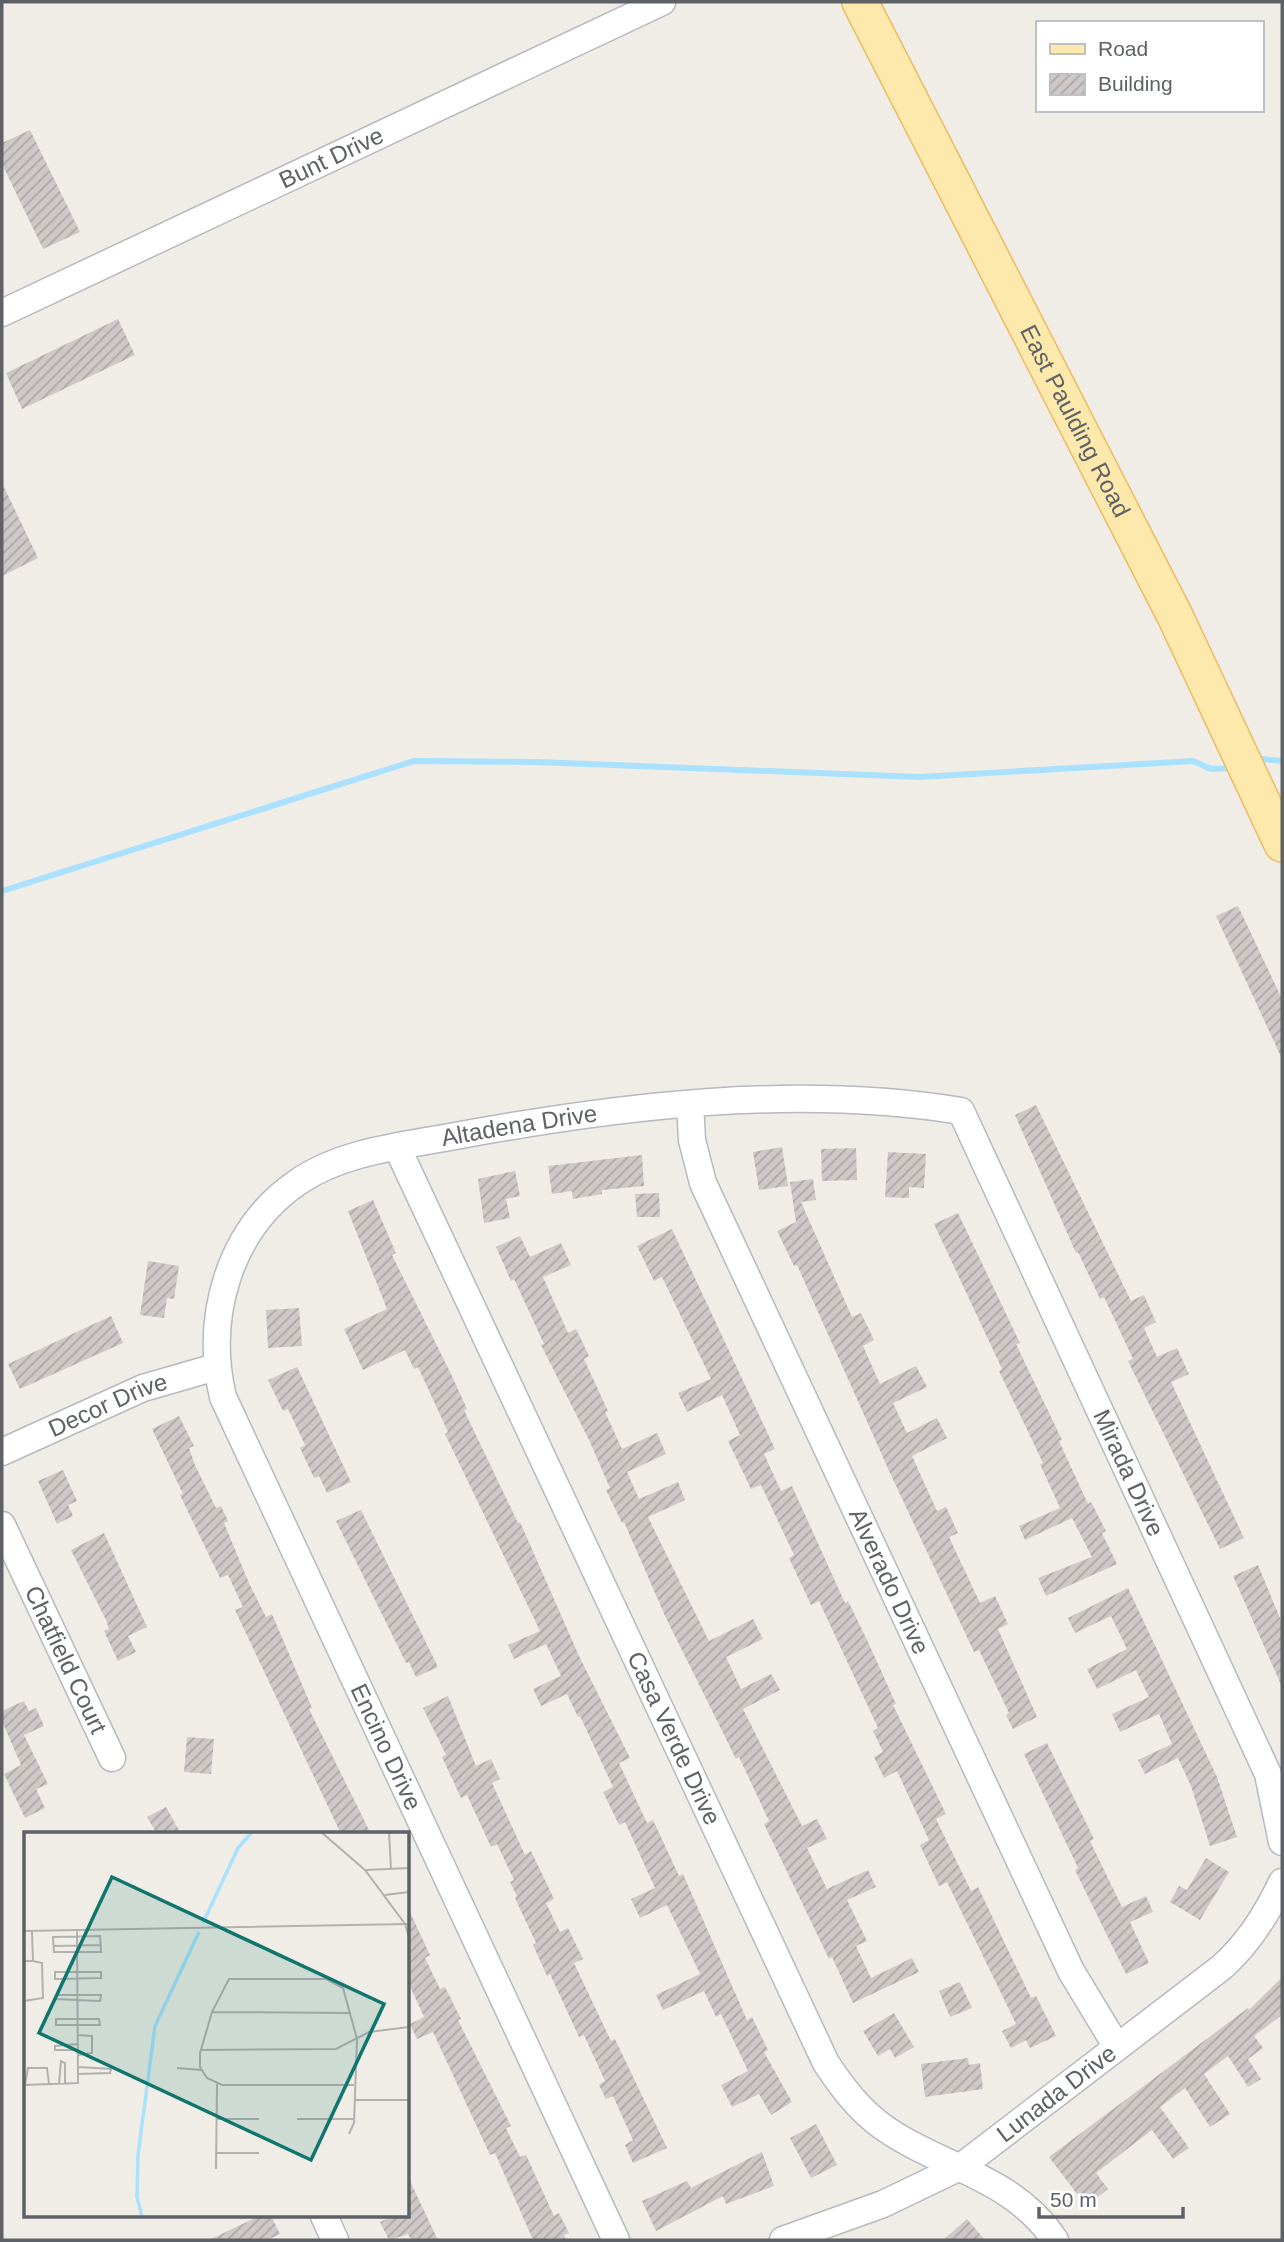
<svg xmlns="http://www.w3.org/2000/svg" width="1284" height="2242" viewBox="0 0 1284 2242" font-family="Arial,sans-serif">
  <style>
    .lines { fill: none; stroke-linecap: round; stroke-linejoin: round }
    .stream { stroke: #a9e1fe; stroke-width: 6 }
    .building { fill: url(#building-hatch) }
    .minor-casing { stroke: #b7b9bd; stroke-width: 29 }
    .major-casing { stroke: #efb960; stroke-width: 38 }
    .minor { stroke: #fff; stroke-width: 26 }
    .major { stroke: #fee9ad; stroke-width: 35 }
    .labels { text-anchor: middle; stroke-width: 5; stroke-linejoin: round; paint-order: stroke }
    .street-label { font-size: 24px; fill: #5e6266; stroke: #fff }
    .inset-river { fill: none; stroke: #a9e1fe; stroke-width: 3.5 }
    .inset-road { fill: none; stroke: #b2b1af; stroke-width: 2 }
    .view { fill: #0f766e; fill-opacity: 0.15; stroke: #0f766e; stroke-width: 3.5 }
    .inset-edge { fill: none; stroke: #5e6266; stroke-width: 3.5 }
  </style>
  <defs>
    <pattern id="building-hatch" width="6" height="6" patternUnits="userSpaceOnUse" patternTransform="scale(1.75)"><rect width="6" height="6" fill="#cec9c6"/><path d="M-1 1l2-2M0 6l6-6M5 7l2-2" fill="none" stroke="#aaa7a5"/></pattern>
  </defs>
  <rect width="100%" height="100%" fill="#f0ede6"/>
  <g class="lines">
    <!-- stream -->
    <g class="stream">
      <path d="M 1262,759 L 1282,761"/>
      <path d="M 2,891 L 414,761 L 537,762 L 920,777 L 1193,761 L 1211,769 L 1234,768"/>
    </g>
  </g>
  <!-- building -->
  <g class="building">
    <path d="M 30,130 L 80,232 L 43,249 L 2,164 L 2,143 Z"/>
    <path d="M 118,319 L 135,355 L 22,409 L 6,373 Z"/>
    <path d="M 2,483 L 38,558 L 2,576 Z"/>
    <path d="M 1238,906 L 1282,999 L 1282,1059 L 1216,916 Z"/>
    <path d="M 1036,1105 L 1131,1301 L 1144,1295 L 1156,1322 L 1144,1328 L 1157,1357 L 1177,1348 L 1189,1374 L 1171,1382 L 1244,1538 L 1220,1549 L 1128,1361 L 1133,1359 L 1104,1297 L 1100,1299 L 1078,1252 L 1076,1253 L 1015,1115 Z"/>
    <path d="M 782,1147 L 788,1186 L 759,1190 L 753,1152 Z"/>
    <path d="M 856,1148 L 857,1180 L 822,1181 L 821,1149 Z"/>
    <path d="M 888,1152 L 926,1154 L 924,1188 L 909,1187 L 909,1198 L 885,1197 Z"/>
    <path d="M 642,1155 L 644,1186 L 602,1190 L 602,1194 L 573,1199 L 572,1191 L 552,1194 L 548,1166 Z"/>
    <path d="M 515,1171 L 520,1196 L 506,1199 L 510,1218 L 484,1223 L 478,1179 Z"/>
    <path d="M 813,1179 L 816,1200 L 801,1202 L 852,1317 L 861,1313 L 874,1340 L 863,1346 L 880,1384 L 916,1366 L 927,1387 L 893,1403 L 907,1433 L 937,1418 L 947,1438 L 912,1456 L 937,1511 L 946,1507 L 958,1533 L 949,1537 L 980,1603 L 995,1596 L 1008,1624 L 998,1629 L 1037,1717 L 1013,1729 L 1006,1715 L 1009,1713 L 979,1650 L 974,1652 L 890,1473 L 797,1265 L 794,1266 L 777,1231 L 796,1222 L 790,1182 Z"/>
    <path d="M 659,1193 L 660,1217 L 637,1217 L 635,1194 Z"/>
    <path d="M 373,1200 L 396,1253 L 392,1255 L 452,1376 L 467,1409 L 464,1410 L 518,1523 L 520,1522 L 580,1658 L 630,1758 L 619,1763 L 647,1823 L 653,1820 L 679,1876 L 683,1874 L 747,2020 L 752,2017 L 768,2050 L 764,2052 L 792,2102 L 771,2115 L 759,2094 L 732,2107 L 721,2085 L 748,2071 L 721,2014 L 716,2017 L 704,1991 L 663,2010 L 656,1995 L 700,1974 L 667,1905 L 640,1918 L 631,1899 L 655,1888 L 625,1822 L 619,1825 L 603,1792 L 613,1787 L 580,1716 L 578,1717 L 567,1694 L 541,1706 L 533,1689 L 561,1676 L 546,1644 L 514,1659 L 508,1645 L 540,1631 L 445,1434 L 448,1432 L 418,1367 L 414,1369 L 405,1350 L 363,1370 L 344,1329 L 387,1309 L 348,1211 Z"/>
    <path d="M 958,1213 L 1020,1343 L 1016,1344 L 1062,1440 L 1059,1441 L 1088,1504 L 1091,1502 L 1106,1531 L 1102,1533 L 1117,1564 L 1046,1596 L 1038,1578 L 1092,1557 L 1072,1518 L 1025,1540 L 1019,1526 L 1060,1508 L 1040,1464 L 1043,1463 L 999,1371 L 1002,1369 L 934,1224 Z"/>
    <path d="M 672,1229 L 775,1449 L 764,1454 L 781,1491 L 792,1486 L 845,1603 L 848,1601 L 868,1642 L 896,1704 L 893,1705 L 946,1814 L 936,1819 L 971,1891 L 978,1887 L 1031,1998 L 1036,1996 L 1056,2036 L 1030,2048 L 1026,2040 L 1011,2048 L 1002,2031 L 1016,2024 L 947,1882 L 939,1886 L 920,1845 L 929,1840 L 897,1771 L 884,1778 L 874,1757 L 883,1752 L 873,1731 L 878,1728 L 819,1601 L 811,1605 L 789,1558 L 794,1555 L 761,1485 L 751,1489 L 728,1441 L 740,1435 L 722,1395 L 687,1412 L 678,1393 L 711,1379 L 662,1277 L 654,1281 L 637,1246 Z"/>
    <path d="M 520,1236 L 530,1257 L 561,1243 L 571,1265 L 543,1277 L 568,1333 L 576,1329 L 589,1356 L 584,1359 L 608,1411 L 605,1412 L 622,1449 L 657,1433 L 666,1454 L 627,1472 L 639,1499 L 678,1482 L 685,1500 L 648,1517 L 709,1641 L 753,1619 L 763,1639 L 726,1657 L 741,1689 L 771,1674 L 780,1690 L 743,1709 L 802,1826 L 817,1819 L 827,1839 L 807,1848 L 827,1889 L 868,1870 L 876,1887 L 847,1900 L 867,1941 L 856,1946 L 871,1978 L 912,1958 L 919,1972 L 853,2003 L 832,1957 L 829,1959 L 764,1824 L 769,1821 L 739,1757 L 736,1759 L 666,1618 L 624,1522 L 622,1523 L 606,1490 L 610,1488 L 589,1440 L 541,1345 L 544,1344 L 514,1279 L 511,1281 L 496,1247 Z"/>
    <path d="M 148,1261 L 179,1266 L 174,1299 L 167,1298 L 164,1318 L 140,1315 Z"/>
    <path d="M 299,1308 L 302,1346 L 268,1348 L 266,1310 Z"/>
    <path d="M 111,1316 L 123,1343 L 20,1389 L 8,1364 Z"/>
    <path d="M 297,1367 L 351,1482 L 327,1493 L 319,1476 L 314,1478 L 300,1448 L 305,1445 L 288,1409 L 283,1411 L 268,1380 Z"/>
    <path d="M 179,1416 L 194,1446 L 189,1448 L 195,1465 L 216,1508 L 221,1506 L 228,1521 L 224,1523 L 249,1583 L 266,1617 L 272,1614 L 312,1708 L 309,1709 L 371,1834 L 341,1834 L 235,1610 L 243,1607 L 228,1575 L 220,1578 L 180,1495 L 183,1494 L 152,1429 Z"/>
    <path d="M 63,1470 L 77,1501 L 68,1505 L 73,1516 L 57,1524 L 38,1481 Z"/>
    <path d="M 361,1510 L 438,1667 L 416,1677 L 409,1662 L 406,1663 L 336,1521 Z"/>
    <path d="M 104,1533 L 147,1627 L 128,1636 L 136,1652 L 118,1661 L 104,1631 L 109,1629 L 106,1620 L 71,1550 Z"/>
    <path d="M 1258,1565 L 1282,1623 L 1282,1687 L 1233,1576 Z"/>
    <path d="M 1128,1588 L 1217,1777 L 1237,1837 L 1210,1846 L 1191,1786 L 1178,1758 L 1145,1774 L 1138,1760 L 1172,1744 L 1159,1714 L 1120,1732 L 1112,1714 L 1149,1697 L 1136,1670 L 1097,1689 L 1087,1669 L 1127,1649 L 1111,1616 L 1075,1633 L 1068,1618 Z"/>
    <path d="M 448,1696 L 476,1766 L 491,1759 L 500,1779 L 492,1783 L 525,1855 L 531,1851 L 554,1899 L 546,1903 L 560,1932 L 568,1928 L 583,1959 L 574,1963 L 611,2041 L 615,2039 L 667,2148 L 633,2163 L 625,2145 L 633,2140 L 613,2096 L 606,2099 L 599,2085 L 605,2081 L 584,2035 L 579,2037 L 550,1974 L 547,1976 L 533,1945 L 536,1943 L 515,1898 L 517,1896 L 510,1882 L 514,1880 L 497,1844 L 491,1847 L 467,1795 L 461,1798 L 442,1757 L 446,1755 L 423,1708 Z"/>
    <path d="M 24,1701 L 29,1711 L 36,1708 L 44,1726 L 24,1735 L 48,1784 L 36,1789 L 45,1808 L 25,1818 L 4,1774 L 21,1765 L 2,1721 L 2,1711 Z"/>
    <path d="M 187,1737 L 214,1739 L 211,1774 L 184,1772 Z"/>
    <path d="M 1047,1743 L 1094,1839 L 1090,1841 L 1122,1907 L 1146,1896 L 1153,1912 L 1130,1922 L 1149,1963 L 1126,1974 L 1075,1870 L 1078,1868 L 1024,1754 Z"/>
    <path d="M 166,1807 L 181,1834 L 157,1834 L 147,1817 Z"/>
    <path d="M 1206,1858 L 1229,1872 L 1200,1920 L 1170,1902 L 1179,1886 L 1187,1890 Z"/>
    <path d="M 408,1908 L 430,1955 L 425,1958 L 440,1989 L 445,1987 L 461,2019 L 458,2020 L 511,2126 L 506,2128 L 520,2157 L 526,2155 L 554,2216 L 559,2213 L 569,2233 L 564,2235 L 566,2240 L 533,2240 L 495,2153 L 490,2155 L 433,2032 L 417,2039 L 410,2024 L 424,2017 L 408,1982 Z"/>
    <path d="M 1282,1977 L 1282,2015 L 1254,2036 L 1263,2048 L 1248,2059 L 1261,2079 L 1248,2087 L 1228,2056 L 1204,2074 L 1230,2114 L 1210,2127 L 1185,2088 L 1160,2107 L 1189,2148 L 1173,2159 L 1152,2130 L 1096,2173 L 1108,2189 L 1086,2206 L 1049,2157 L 1248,2008 L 1249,2010 Z"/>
    <path d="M 960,1982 L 972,2008 L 950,2017 L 939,1991 Z"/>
    <path d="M 894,2013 L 914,2047 L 895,2058 L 890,2049 L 878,2056 L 863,2031 Z"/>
    <path d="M 968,2058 L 969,2065 L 980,2063 L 983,2089 L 925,2097 L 921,2064 Z"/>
    <path d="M 816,2124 L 837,2165 L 811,2178 L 790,2138 Z"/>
    <path d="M 762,2152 L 774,2186 L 726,2204 L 723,2196 L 656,2231 L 642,2201 L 687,2181 L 691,2188 Z"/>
    <path d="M 408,2177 L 438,2240 L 411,2240 L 408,2234 L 389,2240 L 380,2222 L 394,2216 L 408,2216 Z"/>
    <path d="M 259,2216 L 271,2216 L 280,2234 L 267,2240 L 209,2240 Z"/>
    <path d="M 967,2219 L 985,2240 L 943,2240 Z"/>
  </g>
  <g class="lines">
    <!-- minor casing -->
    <g class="minor-casing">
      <g id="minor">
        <path id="s1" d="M 2,313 L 662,2"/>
        <path id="s2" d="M 690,1104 L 692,1140 L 703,1183 L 1071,1971 L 1117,2047"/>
        <path id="s3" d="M 397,1147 L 826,2063 C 842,2087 859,2110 883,2127 C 941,2168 1012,2176 1055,2240"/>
        <path id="s4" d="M 2,1452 L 143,1388 L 216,1367"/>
        <path id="s5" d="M 2,1525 L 112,1758"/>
        <path d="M 324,2216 L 335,2240"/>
        <path id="s6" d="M 616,2240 L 223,1397 C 204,1317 229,1229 298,1182 C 343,1151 403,1146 455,1136 C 619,1106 794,1084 961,1111 L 1268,1774 L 1282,1842"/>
        <path id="s7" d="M 783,2240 L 883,2204 L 962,2166 L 1222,1967 C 1249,1943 1267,1914 1282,1882"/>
      </g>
    </g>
    <!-- major casing -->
    <g class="major-casing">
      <g id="major">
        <path id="s8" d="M 860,2 L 1175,616 L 1282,844"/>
      </g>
    </g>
    <!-- minor -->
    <use href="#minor" class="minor"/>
    <!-- major -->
    <use href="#major" class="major"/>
  </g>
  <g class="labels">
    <!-- street labels -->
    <g class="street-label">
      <text dy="8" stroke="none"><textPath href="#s1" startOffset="364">Bunt Drive</textPath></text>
      <text dy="8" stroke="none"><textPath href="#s8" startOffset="471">East Paulding Road</textPath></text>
      <text dy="8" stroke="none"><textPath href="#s6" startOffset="1402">Altadena Drive</textPath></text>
      <text dy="8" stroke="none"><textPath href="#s4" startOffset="116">Decor Drive</textPath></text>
      <text dy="8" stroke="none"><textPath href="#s6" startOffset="2245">Mirada Drive</textPath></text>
      <text dy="8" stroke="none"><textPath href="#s2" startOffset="520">Alverado Drive</textPath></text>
      <text dy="8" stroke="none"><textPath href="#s5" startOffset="149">Chatfield Court</textPath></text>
      <text dy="8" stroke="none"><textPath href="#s3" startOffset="653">Casa Verde Drive</textPath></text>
      <text transform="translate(386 1747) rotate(65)" y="8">Encino Drive</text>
      <text dy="8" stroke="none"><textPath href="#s7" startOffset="313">Lunada Drive</textPath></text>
    </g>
  </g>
  <!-- overview -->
  <g transform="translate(24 1832)">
    <rect width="385" height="385" fill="#f0ede6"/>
    <path class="inset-river" d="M 179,91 L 214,16 L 228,0M 118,385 L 113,365 L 114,323 L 131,194 L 175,100"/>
    <path class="inset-road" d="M 297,0 L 341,38 L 381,92 L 385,105M 365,0 L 367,37M 342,38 L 385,36M 361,63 L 385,60M 0,99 L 385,92M 76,104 L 77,120 L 30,120 L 29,105 ZM 30,114 L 77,113M 0,129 L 9,129 L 8,100M 31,140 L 77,140 L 77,146 L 31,147 ZM 77,163 L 76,169 L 31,167 L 33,163 ZM 0,169 L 19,166 L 18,131 L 9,129M 188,180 L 327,181M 32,187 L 75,187 L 76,193 L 32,193 ZM 53,203 L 68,204 L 68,221 L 54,223M 54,212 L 31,214 L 31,218 L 54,218M 177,218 L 312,217 L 345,200 L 385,195M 54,235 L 87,237 L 86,241 L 54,242M 153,236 L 177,238M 35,252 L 37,229 L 41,231 L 41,252M 0,253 L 54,251 L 53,97M 1,253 L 4,236 L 23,236 L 25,252M 330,268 L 385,268M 192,287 L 235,287M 273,287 L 330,287M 325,302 L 330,291 L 333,207 L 319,156 L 302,147 L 205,147 L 188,180 L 176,221 L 176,235 L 183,246 L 198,253 L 330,253M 192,321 L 235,321M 192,337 L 193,252"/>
    <path class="view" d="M 88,45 L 360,172 L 287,328 L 15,201 Z"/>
    <rect width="385" height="385" class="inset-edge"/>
  </g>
  <!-- border -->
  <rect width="1284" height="2242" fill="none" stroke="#5e6266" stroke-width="7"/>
  <!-- legend -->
  <rect x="1036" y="21" width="228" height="91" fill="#ffffff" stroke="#bfc0c2" stroke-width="2"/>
  <rect x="1050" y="44" width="35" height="10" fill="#fee9ad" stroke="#bfc0c2" stroke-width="2"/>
  <text x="1098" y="56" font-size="21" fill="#5e6266">Road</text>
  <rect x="1050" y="74" width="35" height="21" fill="url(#building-hatch)" stroke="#bfc0c2" stroke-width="2"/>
  <text x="1098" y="91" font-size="21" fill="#5e6266">Building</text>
  <!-- scale -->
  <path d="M1039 2207v10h144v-10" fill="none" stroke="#5e6266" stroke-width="3.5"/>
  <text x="1050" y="2207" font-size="21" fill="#5e6266" stroke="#ffffff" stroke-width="5" paint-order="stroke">50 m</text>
</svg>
